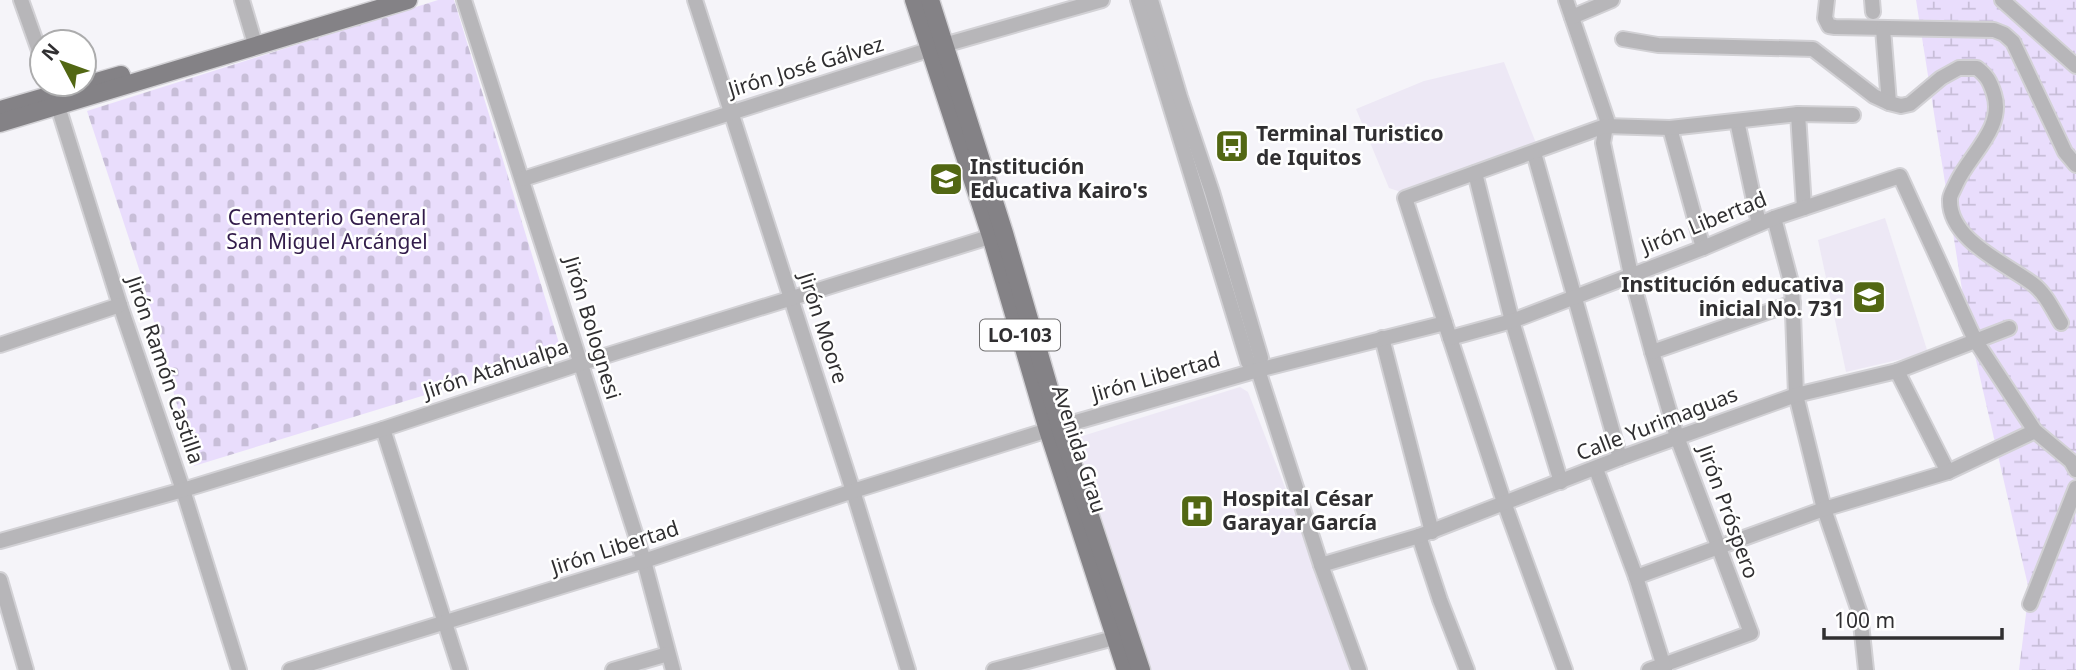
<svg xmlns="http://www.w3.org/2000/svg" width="2076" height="670" viewBox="0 0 2076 670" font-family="'Noto Sans',sans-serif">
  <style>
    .built { fill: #ede8f5 }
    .wetland { fill: url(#wetland-marsh) }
    .cemetery { fill: url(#cemetery-stones) }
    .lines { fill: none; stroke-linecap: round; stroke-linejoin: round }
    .minor-casing { stroke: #d2d1d5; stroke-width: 18 }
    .major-casing { stroke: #d2d1d5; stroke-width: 21 }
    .minor { stroke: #b7b6b9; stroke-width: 14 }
    .major { stroke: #848286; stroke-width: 18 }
    .labels { text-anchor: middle; stroke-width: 5; stroke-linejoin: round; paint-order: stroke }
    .shield { fill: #fff; stroke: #6e6d6f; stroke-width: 2 }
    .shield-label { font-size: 19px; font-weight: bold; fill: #302f31 }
    .street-label { font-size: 21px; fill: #302f31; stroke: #fff }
    .poi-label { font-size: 21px; font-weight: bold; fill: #302f31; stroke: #fff; text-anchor: start }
    .park-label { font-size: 21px; fill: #321c4a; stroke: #fff }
  </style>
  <defs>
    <pattern id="wetland-marsh" width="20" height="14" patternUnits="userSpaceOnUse" patternTransform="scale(1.75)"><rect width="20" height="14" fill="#e9ddfc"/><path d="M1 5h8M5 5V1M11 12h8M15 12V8" fill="none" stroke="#c8bed8"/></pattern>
    <pattern id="cemetery-stones" width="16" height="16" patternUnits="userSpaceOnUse" patternTransform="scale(1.75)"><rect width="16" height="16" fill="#e9ddfc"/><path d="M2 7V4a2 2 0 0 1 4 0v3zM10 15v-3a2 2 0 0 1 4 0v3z" fill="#c8bed8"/></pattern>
  </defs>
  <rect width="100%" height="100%" fill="#f5f4f9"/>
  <!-- built -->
  <g class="built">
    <path d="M 1504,62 L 1536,143 L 1407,194 L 1389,188 L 1356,109 L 1424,81 Z"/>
    <path d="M 1885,218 L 1928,353 L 1846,372 L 1818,240 Z"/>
    <path d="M 1240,387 L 1248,392 L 1356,670 L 1149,670 L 1076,438 Z"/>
  </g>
  <!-- wetland -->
  <path class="wetland" d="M 1916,0 L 2076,0 L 2076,670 L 2019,670 L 2029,590 L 1967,321 Z"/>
  <!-- cemetery -->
  <path class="cemetery" d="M 438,0 L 454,0 L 562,353 L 194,466 L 141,275 L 87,111 Z"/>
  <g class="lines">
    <!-- minor casing -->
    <g class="minor-casing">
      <g id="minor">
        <path d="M 21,0 L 42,59"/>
        <path d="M 242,0 L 256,47"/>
        <path d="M 464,0 L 644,561 L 673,670"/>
        <path d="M 695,0 L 853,491 L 908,670"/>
        <path d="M 1138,0 L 1248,362 L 1258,370"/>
        <path d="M 1151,0 L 1180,97 L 1212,192 L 1261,358 L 1258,370"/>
        <path d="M 1566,0 L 1607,120 L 1603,143 L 1631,275 L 1652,352 L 1677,437 L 1751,633 L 1649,670"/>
        <path d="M 1827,0 L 1825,18 L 1829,26 L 1835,27 L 1994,30 L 2004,34 L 2013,42 L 2065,152 L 2076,165"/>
        <path d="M 1872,0 L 1873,12"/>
        <path d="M 2002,0 L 2076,66"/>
        <path d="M 1572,17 L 1612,0"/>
        <path d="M 1883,29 L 1889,103"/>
        <path d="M 1623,39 L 1658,45 L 1813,49 L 1874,96 L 1889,103 L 1901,106 L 1910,104 L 1941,78 L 1959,68 L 1977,68 C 1987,76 1990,81 1994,94 C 2005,128 1969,155 1956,184 C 1954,189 1950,195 1950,199 C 1948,240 2007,264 2033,284 C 2046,294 2053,310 2061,323"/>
        <path d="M 51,84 L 120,305 L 183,490 L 239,670"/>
        <path d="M 1798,114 L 1804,208"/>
        <path d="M 1737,121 L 1759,224"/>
        <path d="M 1670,128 L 1703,248"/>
        <path d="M 1534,153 L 1620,458"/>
        <path d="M 1475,173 L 1512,321 L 1561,482"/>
        <path d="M 523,179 L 944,45 L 1102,0"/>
        <path d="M 1774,218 L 1792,286 L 1796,395 L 1824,509 L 1860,614 L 1866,670"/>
        <path d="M 1445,323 L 1405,198 L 1605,126 L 1670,128 L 1798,114 L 1853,115"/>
        <path d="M 1382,338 L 1432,532"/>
        <path d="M 1450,338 L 1505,505 L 1565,670"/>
        <path d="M 0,345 L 120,305"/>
        <path d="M 1652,352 L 1793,303"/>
        <path d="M 1258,370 L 1321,565 L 1359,670"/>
        <path d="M 1897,371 L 1948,472"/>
        <path d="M 383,429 L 460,670"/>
        <path d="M 1596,469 L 1636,577 L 1665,670"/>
        <path d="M 1419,536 L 1440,600 L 1467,670"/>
        <path d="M 0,541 L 183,490 L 383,429 L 582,363 L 999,234"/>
        <path d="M 1321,565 L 1419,536 L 1620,458 L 1796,395 L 1897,371 L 2009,328"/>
        <path d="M 1636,577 L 1824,509 L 1948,472 L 2035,431"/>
        <path d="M 0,580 L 26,670"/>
        <path d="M 2030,604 L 2076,488"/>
        <path d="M 290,670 L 644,561 L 853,491 L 1048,430 L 1258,370 L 1445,323 L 1450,338 L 1512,321 L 1703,248 L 1774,218 L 1900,176 L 1975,340 L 2035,431 L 2071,461 L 2076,470"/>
        <path d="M 613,670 L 668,654"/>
        <path d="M 994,670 L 1125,635"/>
      </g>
    </g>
    <!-- major casing -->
    <g class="major-casing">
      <g id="major">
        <path d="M 914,0 L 991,236 L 1048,430 L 1126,670"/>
        <path d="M 930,0 L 1004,233 L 1060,426 L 1141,670"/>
        <path d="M 0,110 L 121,75"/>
        <path d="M 0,123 L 408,0"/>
      </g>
    </g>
    <!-- minor -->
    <use href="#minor" class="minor"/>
    <!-- major -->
    <use href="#major" class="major"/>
  </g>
  <!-- icons -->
  <defs>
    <g id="bus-square" transform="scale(1.75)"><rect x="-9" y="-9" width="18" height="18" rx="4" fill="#526713" stroke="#fff"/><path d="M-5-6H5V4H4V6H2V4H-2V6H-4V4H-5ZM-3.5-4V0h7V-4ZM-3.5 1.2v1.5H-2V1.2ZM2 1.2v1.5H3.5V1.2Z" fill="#fff"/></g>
    <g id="school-square" transform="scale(1.75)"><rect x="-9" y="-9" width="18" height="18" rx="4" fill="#526713" stroke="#fff"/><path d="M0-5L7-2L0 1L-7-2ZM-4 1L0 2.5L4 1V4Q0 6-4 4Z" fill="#fff"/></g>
    <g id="hospital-square" transform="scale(1.75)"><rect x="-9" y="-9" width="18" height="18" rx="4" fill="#526713" stroke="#fff"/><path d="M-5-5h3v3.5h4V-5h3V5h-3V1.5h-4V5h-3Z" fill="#fff"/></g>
  </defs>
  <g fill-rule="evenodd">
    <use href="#bus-square" x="1232" y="146"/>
    <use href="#school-square" x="946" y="179"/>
    <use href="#school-square" x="1869" y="297"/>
    <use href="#hospital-square" x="1197" y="511"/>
  </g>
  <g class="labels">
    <!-- shield labels -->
    <rect class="shield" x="980" y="319.5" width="80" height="31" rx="5"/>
    <g class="shield-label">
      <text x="1020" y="342">LO-103</text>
    </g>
    <!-- street labels -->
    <g class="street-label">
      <text transform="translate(806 67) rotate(-17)" y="7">Jirón José Gálvez</text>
      <text transform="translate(1704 223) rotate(-22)" y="7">Jirón Libertad</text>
      <text transform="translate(592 328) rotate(73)" y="7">Jirón Bolognesi</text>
      <text transform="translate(823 328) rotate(72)" y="7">Jirón Moore</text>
      <text transform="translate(496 369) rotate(-18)" y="7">Jirón Atahualpa</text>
      <text transform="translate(165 370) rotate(71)" y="7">Jirón Ramón Castilla</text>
      <text transform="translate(1156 377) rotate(-16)" y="7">Jirón Libertad</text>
      <text transform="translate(1657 424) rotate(-21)" y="7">Calle Yurimaguas</text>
      <text transform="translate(1079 449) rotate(72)" y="7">Avenida Grau</text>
      <text transform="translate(1728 512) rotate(70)" y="7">Jirón Próspero</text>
      <text transform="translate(615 548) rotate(-18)" y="7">Jirón Libertad</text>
    </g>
    <!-- poi labels -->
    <g class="poi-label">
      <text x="1256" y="141">Terminal Turistico<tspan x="1256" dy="24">de Iquitos</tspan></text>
      <text x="970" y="174">Institución<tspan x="970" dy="24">Educativa Kairo's</tspan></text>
      <text x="1844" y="292" text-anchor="end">Institución educativa<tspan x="1844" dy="24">inicial No. 731</tspan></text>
      <text x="1222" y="506">Hospital César<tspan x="1222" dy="24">Garayar García</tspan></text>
    </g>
    <!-- park labels -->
    <g class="park-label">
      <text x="327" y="225">Cementerio General<tspan x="327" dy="24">San Miguel Arcángel</tspan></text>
    </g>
  </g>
  <!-- north arrow -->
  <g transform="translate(63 63) rotate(311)"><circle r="33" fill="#ffffff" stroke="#acacad" stroke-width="2"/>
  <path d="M0-5L12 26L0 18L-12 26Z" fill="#526713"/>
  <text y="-10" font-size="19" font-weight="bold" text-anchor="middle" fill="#302f31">N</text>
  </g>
  <!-- scale -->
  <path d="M1824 628v10h178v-10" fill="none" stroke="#302f31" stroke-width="3.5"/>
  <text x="1834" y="628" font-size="21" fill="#302f31" stroke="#ffffff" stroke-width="5" paint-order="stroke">100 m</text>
</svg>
